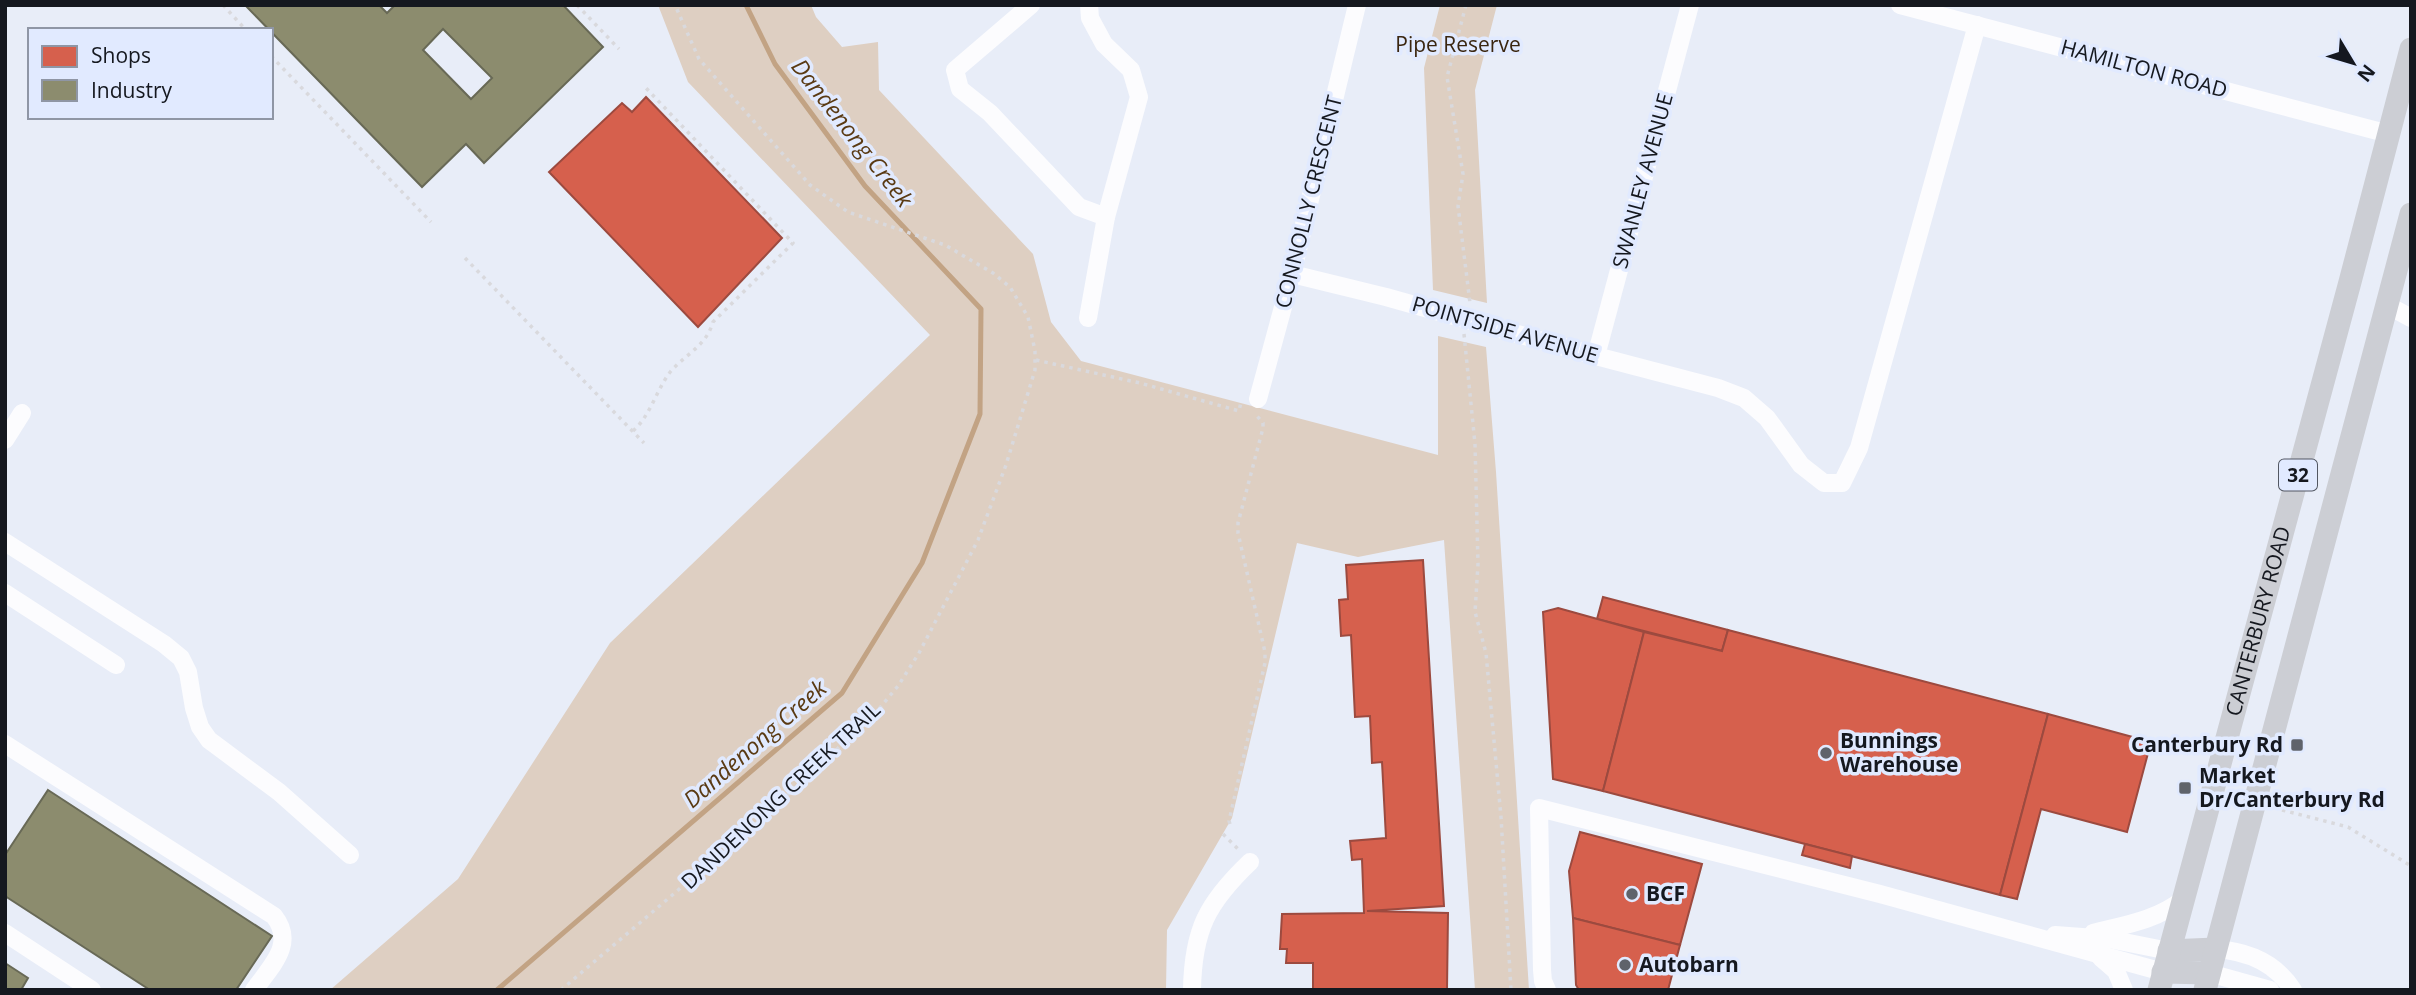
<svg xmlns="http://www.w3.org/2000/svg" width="2416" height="995" viewBox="0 0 2416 995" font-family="'Open Sans',sans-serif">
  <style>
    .green { fill: #decfc2 }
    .shops { fill: #d6604d; stroke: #9c4a3f; stroke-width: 2 }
    .industry { fill: #8c8c6e; stroke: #686956; stroke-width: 2; fill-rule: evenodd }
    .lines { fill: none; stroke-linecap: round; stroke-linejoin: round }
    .stream { stroke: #c2a384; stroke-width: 5 }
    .path { stroke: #d9d9dd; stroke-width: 3.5; stroke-dasharray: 3.5 5; stroke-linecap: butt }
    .minor { stroke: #fcfcfe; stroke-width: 18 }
    .major { stroke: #ccced4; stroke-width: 23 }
    .poi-dot { fill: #5f636b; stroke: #e1eaff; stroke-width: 2.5 }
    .labels { text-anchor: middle; stroke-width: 7; stroke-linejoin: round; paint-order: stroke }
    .shield { fill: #e1eaff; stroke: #525762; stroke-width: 2 }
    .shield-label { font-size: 19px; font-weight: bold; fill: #15181f }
    .park-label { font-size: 21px; fill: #3a2610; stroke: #e1eaff }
    .street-label { font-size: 21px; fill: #15181f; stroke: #e1eaff }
    .poi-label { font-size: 21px; font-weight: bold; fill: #15181f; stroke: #e1eaff; text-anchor: start }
    .water-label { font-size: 23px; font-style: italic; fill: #5a3a13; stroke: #e1eaff }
  </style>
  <rect width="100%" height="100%" fill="#e8edf8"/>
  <!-- green -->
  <g class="green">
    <path d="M 658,5 L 811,5 L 816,17 L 842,47 L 878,42 L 879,90 L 1033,254 L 1051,322 L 1081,361 L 1438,455 L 1438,336 L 1486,347 L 1496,472 L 1529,990 L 1475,990 L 1444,540 L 1358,557 L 1297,543 L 1232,818 L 1167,930 L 1166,990 L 330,990 L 458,879 L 610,643 L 930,335 L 688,82 Z"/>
    <path d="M 1440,5 L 1497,5 L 1475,90 L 1487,303 L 1433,290 L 1424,68 Z"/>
  </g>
  <!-- shops -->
  <g class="shops">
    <path d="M 646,97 L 782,238 L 698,327 L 549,172 L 622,103 L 632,112 Z"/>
    <path d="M 1423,560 L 1444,906 L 1367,911 L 1448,913 L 1447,990 L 1313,990 L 1313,963 L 1286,963 L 1287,949 L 1280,949 L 1282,914 L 1364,913 L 1362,859 L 1352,860 L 1350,841 L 1386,838 L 1382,762 L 1372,763 L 1370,716 L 1355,717 L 1351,635 L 1341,636 L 1339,600 L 1348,599 L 1346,565 Z"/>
    <path d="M 1603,597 L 1728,630 L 1722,651 L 1597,619 Z"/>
    <path d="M 1558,608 L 1644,632 L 1603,791 L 1553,779 L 1543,612 Z"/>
    <path d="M 1728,630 L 2048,714 L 2000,895 L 1603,791 L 1644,632 L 1722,651 Z"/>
    <path d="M 2048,714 L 2151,742 L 2127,832 L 2041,809 L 2017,899 L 2000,895 Z"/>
    <path d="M 1580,832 L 1702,864 L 1680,945 L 1573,918 L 1569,871 Z"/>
    <path d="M 1805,844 L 1852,856 L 1850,868 L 1802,855 Z"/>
    <path d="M 1573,918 L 1680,945 L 1668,990 L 1579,990 L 1576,985 Z"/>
  </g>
  <!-- industry -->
  <g class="industry">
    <path d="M 245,5 L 379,5 L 387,13 L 395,5 L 563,5 L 603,47 L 484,163 L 466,144 L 422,187 ZM 443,29 L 492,78 L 471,99 L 423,50 Z"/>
    <path d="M 48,790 L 272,936 L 236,990 L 150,990 L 5,896 L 5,855 Z"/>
    <path d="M 5,963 L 28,978 L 21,990 L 5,990 Z"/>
  </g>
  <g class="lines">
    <!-- stream -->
    <path class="stream" d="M 497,990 L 842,693 L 922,563 L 980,414 L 981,309 L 865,186 L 775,64 L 746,5"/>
    <!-- path -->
    <g class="path">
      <path d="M 223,5 L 246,30"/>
      <path d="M 577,5 L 619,49"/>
      <path d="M 1466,5 L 1447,77 L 1463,174 L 1458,206 L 1470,303"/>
      <path d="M 271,56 L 431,222"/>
      <path d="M 465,258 L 644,443"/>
      <path d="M 1464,334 L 1475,444 L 1478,564 L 1475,612 L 1486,653 L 1501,817 L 1511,990"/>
      <path d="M 1036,360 L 1140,383 L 1239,411 L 1241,402"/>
      <path d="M 633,431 C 651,415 656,390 671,371 C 687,353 706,346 713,322 L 793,243 L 645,87"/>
      <path d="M 2282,810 L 2348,827 L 2411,866"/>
      <path d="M 1230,824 L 1229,821 L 1265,663 L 1265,652 L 1238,533 L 1238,523 L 1263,428 L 1263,423 L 1257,416"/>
      <path d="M 1223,834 L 1239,850"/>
      <path d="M 561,990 L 758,822 L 873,716 L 898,686 L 919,653 L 978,540 L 1006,465 L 1035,370 L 1035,351 L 1028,317 L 1010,287 L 993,273 L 945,245 L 848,212 L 810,185 L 699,59 L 675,5"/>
    </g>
    <!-- minor -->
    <g class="minor">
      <path d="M 1031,5 L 955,70 L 960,89 L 990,113 L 1079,207 L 1106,217 L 1088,318"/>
      <path d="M 1089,5 L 1090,18 L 1104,44 L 1131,70 L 1139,97 L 1106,217"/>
      <path d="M 1900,5 L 2389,134"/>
      <path d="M 1292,274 L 1386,297 L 1596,356 L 1718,388 L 1744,398 L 1767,418 L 1801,465 L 1824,483 L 1842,483 L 1859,448 L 1977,25"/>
      <path d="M 2387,305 L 2411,318"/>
      <path d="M 1596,356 L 1690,5"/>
      <path d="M 1258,399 L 1292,274 L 1357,5"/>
      <path d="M 5,440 L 22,413"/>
      <path d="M 5,542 L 164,644 L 181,658 L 188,672 L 194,708 L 200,727 L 209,740 L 279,792 L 350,855"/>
      <path d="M 5,593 L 116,665"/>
      <path d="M 5,744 L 274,916 C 296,944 271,966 254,990"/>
      <path d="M 5,933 L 92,990"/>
      <path d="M 2093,933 C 2124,925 2157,920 2182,900"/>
      <path d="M 2055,935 L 2109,939 L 2169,951"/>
      <path d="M 2215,949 C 2247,951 2275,962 2293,990"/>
      <path d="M 2101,958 L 2116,971 L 2124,990"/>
      <path d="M 2209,973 L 2270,990"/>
      <path d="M 1192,990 C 1193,930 1207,903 1250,862"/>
      <path d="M 1547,990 L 1543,981 L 1542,970 L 1539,808 L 1880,894 L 2163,972"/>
    </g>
    <!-- major -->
    <g class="major">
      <path d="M 2169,951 L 2215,949"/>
      <path d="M 2163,972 L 2209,973"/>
      <path id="s1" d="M 2159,990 L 2350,282 L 2411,49"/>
      <path d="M 2205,990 L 2411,214"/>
    </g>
  </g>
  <!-- markers -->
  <g class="poi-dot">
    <rect x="2290" y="738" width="14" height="14" rx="3.5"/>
    <circle cx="1826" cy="753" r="7"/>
    <rect x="2178" y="781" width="14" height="14" rx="3.5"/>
    <circle cx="1632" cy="894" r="7"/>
    <circle cx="1625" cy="965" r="7"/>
  </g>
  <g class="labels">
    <!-- shield labels -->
    <rect class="shield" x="2279" y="459.5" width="38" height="31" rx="5"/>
    <g class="shield-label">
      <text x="2298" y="482">32</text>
    </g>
    <!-- park labels -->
    <g class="park-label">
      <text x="1458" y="52">Pipe Reserve</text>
    </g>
    <!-- street labels -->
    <g class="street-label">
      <text transform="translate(2144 69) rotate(15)" y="7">HAMILTON ROAD</text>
      <text transform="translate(1643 181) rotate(-75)" y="7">SWANLEY AVENUE</text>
      <text transform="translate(1309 202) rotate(-76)" y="7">CONNOLLY CRESCENT</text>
      <text transform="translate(1505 330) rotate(16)" y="7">POINTSIDE AVENUE</text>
      <text dy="7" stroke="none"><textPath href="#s1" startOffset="382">CANTERBURY ROAD</textPath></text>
      <text transform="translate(781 796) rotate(-43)" y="7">DANDENONG CREEK TRAIL</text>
    </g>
    <!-- poi labels -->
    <g class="poi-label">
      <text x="1840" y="748">Bunnings<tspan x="1840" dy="24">Warehouse</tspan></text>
      <text x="2283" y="752" text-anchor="end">Canterbury Rd</text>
      <text x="2199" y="783">Market<tspan x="2199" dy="24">Dr/Canterbury Rd</tspan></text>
      <text x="1646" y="901">BCF</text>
      <text x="1639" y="972">Autobarn</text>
    </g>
    <!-- water labels -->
    <g class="water-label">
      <text transform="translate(852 133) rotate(52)" y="8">Dandenong Creek</text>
      <text transform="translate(755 744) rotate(-41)" y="8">Dandenong Creek</text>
    </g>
  </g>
  <!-- border -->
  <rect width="2416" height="995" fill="none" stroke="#15181f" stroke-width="14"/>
  <!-- legend -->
  <rect x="28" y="28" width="245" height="91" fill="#e1eaff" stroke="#8f96a5" stroke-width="2"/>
  <rect x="42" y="46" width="35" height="21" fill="#d6604d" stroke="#8f96a5" stroke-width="2"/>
  <text x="91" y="63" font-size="21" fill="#15181f">Shops</text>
  <rect x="42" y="80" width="35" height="21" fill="#8c8c6e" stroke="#8f96a5" stroke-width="2"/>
  <text x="91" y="98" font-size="21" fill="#15181f">Industry</text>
  <!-- north arrow -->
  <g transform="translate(2353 63) rotate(128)" stroke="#e1eaff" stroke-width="5" paint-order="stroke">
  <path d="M0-5L12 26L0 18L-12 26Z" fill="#15181f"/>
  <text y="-10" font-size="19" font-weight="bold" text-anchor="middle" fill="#15181f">N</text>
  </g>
</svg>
